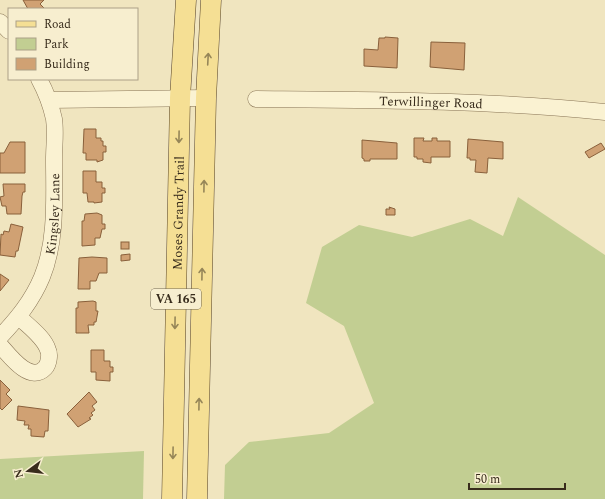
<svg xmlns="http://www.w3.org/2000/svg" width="605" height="499" viewBox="0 0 605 499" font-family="Spectral,serif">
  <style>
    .green { fill: #c2ce92 }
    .building { fill: #d0a173; stroke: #89603b }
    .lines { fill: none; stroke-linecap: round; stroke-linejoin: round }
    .minor-casing { stroke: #897556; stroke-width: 17 }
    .major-casing { stroke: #56432b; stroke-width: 21 }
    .minor { stroke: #faf2d2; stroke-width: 16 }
    .major { stroke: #f5df94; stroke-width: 20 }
    .oneway { stroke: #968658 }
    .labels { text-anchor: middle; stroke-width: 3; stroke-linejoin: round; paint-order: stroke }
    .shield { fill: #f7eecf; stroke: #716652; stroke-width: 1 }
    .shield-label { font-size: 12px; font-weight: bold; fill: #382c1c }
    .street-label { font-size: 13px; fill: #382c1c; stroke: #f7eecf }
  </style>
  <rect width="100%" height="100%" fill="#f0e5bf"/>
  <!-- green -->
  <g class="green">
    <path d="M 518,197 L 605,255 L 605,499 L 224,499 L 225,465 L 249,442 L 329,433 L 374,403 L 344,326 L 306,303 L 322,247 L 359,225 L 412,237 L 470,219 L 503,236 Z"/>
    <path d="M 144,451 L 143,499 L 0,499 L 0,459 Z"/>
  </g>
  <!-- building -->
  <g class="building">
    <path d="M 23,0 L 44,0 L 40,4 L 45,9 L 28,9 Z"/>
    <path d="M 385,37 L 398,38 L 397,68 L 364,66 L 364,49 L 378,50 L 379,38 L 385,38 Z"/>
    <path d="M 431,42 L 465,43 L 464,70 L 430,67 Z"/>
    <path d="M 84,129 L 96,129 L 96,138 L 101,138 L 101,141 L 103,141 L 103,146 L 106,146 L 106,152 L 103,152 L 103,160 L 97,162 L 97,160 L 86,160 L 86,153 L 83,153 Z"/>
    <path d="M 414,138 L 424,138 L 423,141 L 432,141 L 432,138 L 437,138 L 437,141 L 450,141 L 450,157 L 431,157 L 431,163 L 423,162 L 423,159 L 417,159 L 417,157 L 414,157 Z"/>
    <path d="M 468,139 L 503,142 L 503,159 L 488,158 L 487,173 L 475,172 L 476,160 L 470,160 L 470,158 L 467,158 Z"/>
    <path d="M 362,140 L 397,143 L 397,159 L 370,159 L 370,161 L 364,161 L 364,159 L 362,158 Z"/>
    <path d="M 10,142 L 25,142 L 25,173 L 0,173 L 0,153 L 4,153 Z"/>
    <path d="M 601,143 L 605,149 L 589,158 L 585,152 Z"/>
    <path d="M 83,171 L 96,171 L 96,182 L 102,182 L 102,188 L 105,188 L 105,193 L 102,193 L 102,202 L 94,203 L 94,202 L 88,202 L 87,193 L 83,193 Z"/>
    <path d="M 3,184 L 25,184 L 25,192 L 23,192 L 22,196 L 21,214 L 7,214 L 6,206 L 2,206 L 0,197 L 4,196 Z"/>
    <path d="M 389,207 L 395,209 L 395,215 L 386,215 L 386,209 L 390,209 Z"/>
    <path d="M 97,213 L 102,215 L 102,224 L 105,224 L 105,229 L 102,229 L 100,238 L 95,238 L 95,245 L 82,246 L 82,221 L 84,221 L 85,214 Z"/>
    <path d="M 11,224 L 23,227 L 18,251 L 16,251 L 15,257 L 0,255 L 1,234 L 3,235 L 4,231 L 9,232 Z"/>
    <rect x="121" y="242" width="8" height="7"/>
    <path d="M 130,254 L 130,260 L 121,261 L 121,255 Z"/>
    <path d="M 92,257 L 107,258 L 107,273 L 99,273 L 96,281 L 90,281 L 90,289 L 78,289 L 79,258 Z"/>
    <path d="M 0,274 L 9,280 L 0,291 Z"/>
    <path d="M 93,301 L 96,302 L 96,311 L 98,311 L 96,322 L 94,322 L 94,325 L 88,325 L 89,333 L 76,333 L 76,308 L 78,308 L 78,302 Z"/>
    <path d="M 91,350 L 104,350 L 104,361 L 110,361 L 110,367 L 113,367 L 113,372 L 110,372 L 110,381 L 96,380 L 96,372 L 91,372 Z"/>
    <path d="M 0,380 L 10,390 L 6,394 L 12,400 L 2,410 L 0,408 Z"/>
    <path d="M 89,392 L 97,402 L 92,406 L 95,410 L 91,413 L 93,415 L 89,418 L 91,419 L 78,427 L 67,414 Z"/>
    <path d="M 18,406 L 49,410 L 48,431 L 45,431 L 44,437 L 31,436 L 31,429 L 28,429 L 29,425 L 24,425 L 25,421 L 17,420 Z"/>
  </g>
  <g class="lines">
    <!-- minor casing -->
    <g class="minor-casing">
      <g id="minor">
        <path d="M 0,22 L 9,31"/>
        <path id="s1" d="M 256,99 C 372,100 489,100 605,112"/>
        <path d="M 49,100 L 206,98"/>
        <path id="s2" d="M 0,337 C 17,319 32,301 42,277 C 57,240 54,198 54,159 C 54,146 56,132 54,119 C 51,105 46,92 39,79"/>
        <path d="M 0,345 C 9,355 30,384 45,368 C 49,364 50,354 48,350 C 44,337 28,326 19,317"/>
      </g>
    </g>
    <!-- major casing -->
    <g class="major-casing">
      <g id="major">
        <path id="s3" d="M 172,499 L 180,98 L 186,0"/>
        <path d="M 197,499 L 206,98 L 211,0"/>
      </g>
    </g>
    <!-- minor -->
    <use href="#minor" class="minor"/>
    <!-- major -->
    <use href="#major" class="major"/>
  </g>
  <!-- one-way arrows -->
  <defs><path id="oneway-shaft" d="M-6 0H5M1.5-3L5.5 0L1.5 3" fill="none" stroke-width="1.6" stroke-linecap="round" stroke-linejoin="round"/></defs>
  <g class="oneway">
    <use href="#oneway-shaft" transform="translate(208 59) rotate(-87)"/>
    <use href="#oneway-shaft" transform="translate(179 137) rotate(91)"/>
    <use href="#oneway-shaft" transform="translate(204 186) rotate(-89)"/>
    <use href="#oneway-shaft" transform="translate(202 274) rotate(-89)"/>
    <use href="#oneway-shaft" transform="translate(175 323) rotate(91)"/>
    <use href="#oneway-shaft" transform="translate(199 404) rotate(-89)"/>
    <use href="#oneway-shaft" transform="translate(173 453) rotate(91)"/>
  </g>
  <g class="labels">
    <!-- shield labels -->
    <rect class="shield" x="151" y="289" width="50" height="20" rx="3"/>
    <g class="shield-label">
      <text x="176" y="303">VA 165</text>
    </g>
    <!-- street labels -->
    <g class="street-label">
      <text dy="5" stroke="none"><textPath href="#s1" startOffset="175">Terwillinger Road</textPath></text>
      <text dy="5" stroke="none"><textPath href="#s3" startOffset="286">Moses Grandy Trail</textPath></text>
      <text dy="5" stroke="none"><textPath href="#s2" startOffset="138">Kingsley Lane</textPath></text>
    </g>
  </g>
  <!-- legend -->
  <rect x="8" y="8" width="130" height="72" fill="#f7eecf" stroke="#aba087"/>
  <rect x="16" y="21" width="20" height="6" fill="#f5df94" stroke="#aba087"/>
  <text x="44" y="28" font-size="12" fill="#382c1c">Road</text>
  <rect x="16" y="38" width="20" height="12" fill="#c2ce92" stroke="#aba087"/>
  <text x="44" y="48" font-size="12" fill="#382c1c">Park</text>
  <rect x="16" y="58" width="20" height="12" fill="#d0a173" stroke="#aba087"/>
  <text x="44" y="68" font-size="12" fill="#382c1c">Building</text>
  <!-- north arrow -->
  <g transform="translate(28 471) rotate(255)" stroke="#f7eecf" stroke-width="3" paint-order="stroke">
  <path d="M0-3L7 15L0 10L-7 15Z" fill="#382c1c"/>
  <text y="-6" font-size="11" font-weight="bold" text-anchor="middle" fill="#382c1c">N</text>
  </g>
  <!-- scale -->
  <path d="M469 483v6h96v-6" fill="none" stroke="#382c1c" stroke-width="2"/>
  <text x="475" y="483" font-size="12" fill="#382c1c" stroke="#f7eecf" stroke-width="3" paint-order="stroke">50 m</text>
</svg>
